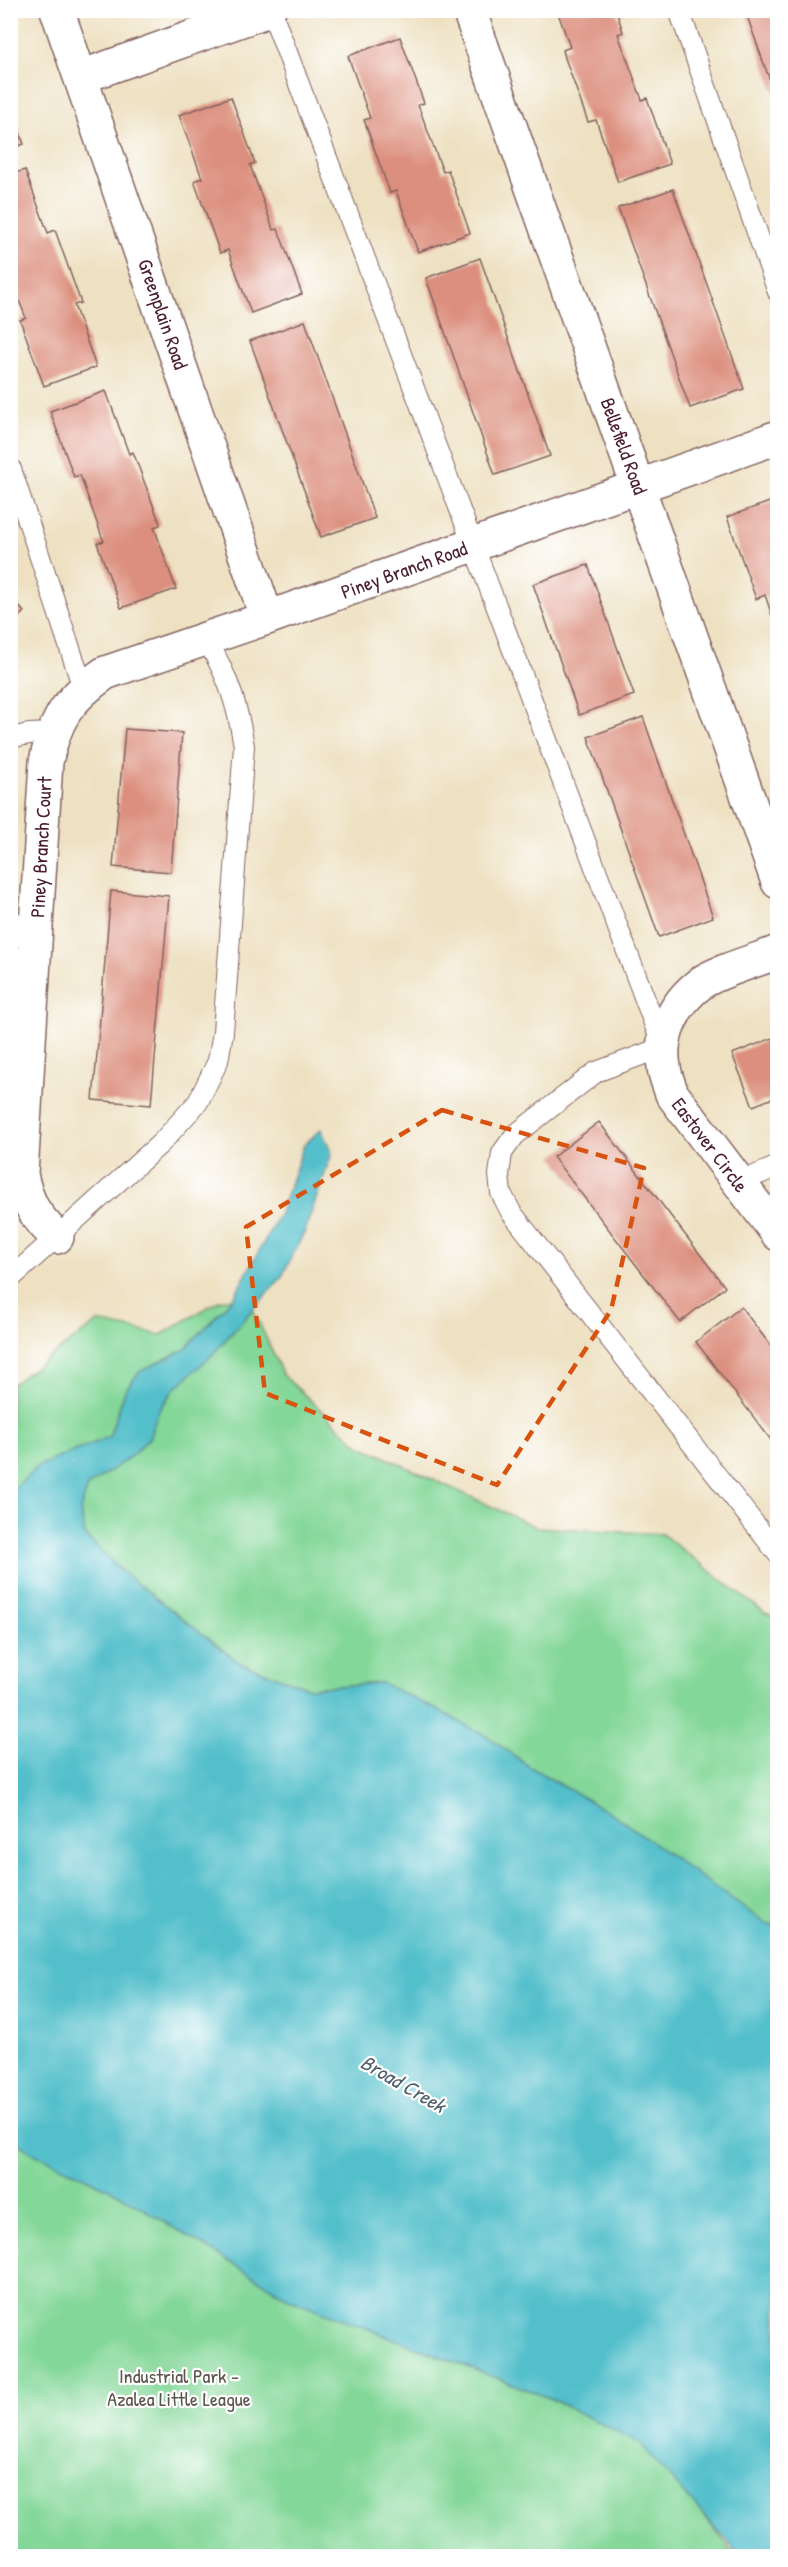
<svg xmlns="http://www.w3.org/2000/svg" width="788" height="2567" viewBox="0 0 788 2567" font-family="'Patrick Hand',sans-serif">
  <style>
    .green { fill: #83d798; stroke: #667b62; stroke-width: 1.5 }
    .water { fill: #52bfcb; stroke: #4e6f7b; stroke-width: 1.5 }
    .building { fill: #dc8f7e }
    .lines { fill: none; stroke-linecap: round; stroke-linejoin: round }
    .service-casing { stroke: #836360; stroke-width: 22 }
    .minor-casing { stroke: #836360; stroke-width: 36 }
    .service { stroke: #fff; stroke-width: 20 }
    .minor { stroke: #fff; stroke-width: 33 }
    .marked { fill: none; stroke: #d8530f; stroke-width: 4.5; stroke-dasharray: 12 8; stroke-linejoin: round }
    .labels { text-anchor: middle; stroke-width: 4.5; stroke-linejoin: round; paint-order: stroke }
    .street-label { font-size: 20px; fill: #4a1f2b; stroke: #fff }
    .park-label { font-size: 20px; fill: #5b564c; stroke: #fff }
    .water-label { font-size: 21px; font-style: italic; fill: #4d5f6b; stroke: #fff }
  </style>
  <rect width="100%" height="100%" fill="#fff"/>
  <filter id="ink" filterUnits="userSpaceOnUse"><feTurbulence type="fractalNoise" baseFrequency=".0167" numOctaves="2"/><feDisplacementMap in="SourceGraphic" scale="12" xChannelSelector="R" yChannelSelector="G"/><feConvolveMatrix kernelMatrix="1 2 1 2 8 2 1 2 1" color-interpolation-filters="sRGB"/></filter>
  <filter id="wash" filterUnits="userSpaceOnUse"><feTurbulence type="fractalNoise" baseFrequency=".008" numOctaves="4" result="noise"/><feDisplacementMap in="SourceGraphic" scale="24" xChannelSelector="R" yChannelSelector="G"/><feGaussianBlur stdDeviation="1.35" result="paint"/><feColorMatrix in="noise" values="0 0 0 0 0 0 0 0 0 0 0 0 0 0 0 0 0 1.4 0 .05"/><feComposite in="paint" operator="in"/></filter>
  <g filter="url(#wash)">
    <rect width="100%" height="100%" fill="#eee1c2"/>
    <!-- green -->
    <g class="green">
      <path d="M 233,1298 L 184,1350 L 139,1372 L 125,1391 L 109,1437 L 38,1466 L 11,1492 L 11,1385 L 98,1322 L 161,1335 L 220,1300 Z"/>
      <path d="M 253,1309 L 283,1375 L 359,1445 L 536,1527 L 662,1534 L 765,1613 L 777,1617 L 777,1926 L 766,1923 L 530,1767 L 491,1739 L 449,1716 L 382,1683 L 309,1688 L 240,1663 L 121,1571 L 85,1535 L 80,1510 L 88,1486 L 130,1457 L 149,1438 L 158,1412 L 173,1390 L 211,1356 Z"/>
      <path d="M 11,2102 L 621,2410 L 735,2556 L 11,2556 Z"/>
    </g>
    <!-- water -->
    <path class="water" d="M 321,1129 L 332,1153 L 305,1231 L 281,1278 L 211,1356 L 173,1390 L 158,1412 L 149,1438 L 130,1457 L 88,1486 L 80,1510 L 85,1535 L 121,1571 L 240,1663 L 309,1688 L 382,1683 L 449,1716 L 491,1739 L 530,1767 L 614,1815 L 765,1923 L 777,1926 L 777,2556 L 740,2556 L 638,2442 L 549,2398 L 290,2299 L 119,2194 L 28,2150 L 11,2138 L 11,1492 L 38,1466 L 109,1437 L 125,1391 L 139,1372 L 184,1350 L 233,1298 L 280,1213 L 304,1145 Z"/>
    <g id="blocks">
      <!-- building -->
      <g class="building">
        <path d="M 557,10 L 616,10 L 623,32 L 618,34 L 642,100 L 647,98 L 670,164 L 618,182 L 596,120 L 588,122 L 565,58 L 563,50 L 570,47 Z"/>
        <path d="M 745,10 L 778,10 L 778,101 L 765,67 Z"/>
        <path d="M 400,37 L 424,103 L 418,105 L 443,172 L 448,170 L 470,233 L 418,252 L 396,191 L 390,193 L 364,120 L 370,118 L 348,56 Z"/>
        <path d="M 231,97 L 255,163 L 250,165 L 270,220 L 273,230 L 278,229 L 302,294 L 251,313 L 228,250 L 220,253 L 194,181 L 202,178 L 179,115 Z"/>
        <path d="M 10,106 L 24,144 L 10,149 Z"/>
        <path d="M 25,170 L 48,233 L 55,230 L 81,303 L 74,305 L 96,367 L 44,386 L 20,320 L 26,318 L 10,277 L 10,175 Z"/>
        <path d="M 673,189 L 744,389 L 690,408 L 618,208 Z"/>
        <path d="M 480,258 L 550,456 L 495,475 L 426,278 Z"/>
        <path d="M 305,321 L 375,518 L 321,537 L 250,341 Z"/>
        <path d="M 106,391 L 129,454 L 133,452 L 159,521 L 160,525 L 154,527 L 176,589 L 121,608 L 97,543 L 104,541 L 102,537 L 80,475 L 74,477 L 50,411 Z"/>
        <path d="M 778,499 L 778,629 L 777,630 L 765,595 L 756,599 L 727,517 Z"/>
        <path d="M 588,565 L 634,695 L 579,715 L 533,584 Z"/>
        <path d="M 10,596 L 24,612 L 10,624 Z"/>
        <path d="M 643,717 L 713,917 L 659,937 L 588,737 Z"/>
        <path d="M 125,729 L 182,733 L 171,872 L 113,867 Z"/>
        <path d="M 111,891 L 169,896 L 151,1105 L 93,1100 Z"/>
        <path d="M 778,1036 L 778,1096 L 753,1106 L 732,1054 Z"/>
        <path d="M 599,1122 L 725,1287 L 680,1322 L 553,1157 Z"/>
        <path d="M 741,1307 L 778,1355 L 778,1449 L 696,1342 Z"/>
      </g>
    </g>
  </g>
  <g filter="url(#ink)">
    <use href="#blocks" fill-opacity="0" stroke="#836360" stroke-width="1.5"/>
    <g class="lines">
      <!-- service casing -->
      <g class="service-casing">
        <g id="service">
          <path d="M 271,10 L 663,1047 L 596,1072 L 515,1135 L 502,1153 L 499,1175 L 501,1193 L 511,1212 L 778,1554"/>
          <path d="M 679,10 L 778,292"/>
          <path d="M 11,469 L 83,688"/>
          <path d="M 10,738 L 29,734 L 52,733"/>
          <path d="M 10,917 L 34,953"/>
          <path d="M 738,1183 L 778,1166"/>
          <path d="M 10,1279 L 161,1143 L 198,1102 L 218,1061 L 223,1032 L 244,746 C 237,703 228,676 206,639"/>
        </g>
      </g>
      <!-- minor casing -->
      <g class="minor-casing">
        <g id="minor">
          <path d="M 57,10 L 267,618"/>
          <path d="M 469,10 L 778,882"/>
          <path d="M 81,77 L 269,10"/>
          <path d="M 778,952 C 758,960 716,972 701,983 C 675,1002 658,1036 664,1067 C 665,1076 669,1085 672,1094 L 778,1234"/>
          <path d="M 57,1237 C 35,1217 27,1203 21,1174 L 46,762 C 55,719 68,699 105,673 L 267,618 L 778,437"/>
        </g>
      </g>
      <!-- service -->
      <use href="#service" class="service"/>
      <!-- minor -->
      <use href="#minor" class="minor"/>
    </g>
  </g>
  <!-- marked area -->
  <path class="marked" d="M 442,1110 L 644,1168 L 611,1310 L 497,1485 L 265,1393 L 246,1227 Z"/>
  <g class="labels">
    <!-- street labels -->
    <g class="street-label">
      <text transform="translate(163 314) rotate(71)" y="7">Greenplain Road</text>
      <text transform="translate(624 446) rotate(70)" y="7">Bellefield Road</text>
      <text transform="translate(404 570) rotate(-20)" y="7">Piney Branch Road</text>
      <text transform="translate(41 847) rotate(-87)" y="7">Piney Branch Court</text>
      <text transform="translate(710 1145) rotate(53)" y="7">Eastover Circle</text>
    </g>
    <!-- park labels -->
    <g class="park-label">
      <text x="179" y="2383">Industrial Park -<tspan x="179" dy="23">Azalea Little League</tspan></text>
    </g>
    <!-- water labels -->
    <g class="water-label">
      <text transform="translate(403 2084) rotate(30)" y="7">Broad Creek</text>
    </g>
  </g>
  <!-- margin -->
  <rect width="788" height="2567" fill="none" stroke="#fff" stroke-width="36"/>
</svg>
